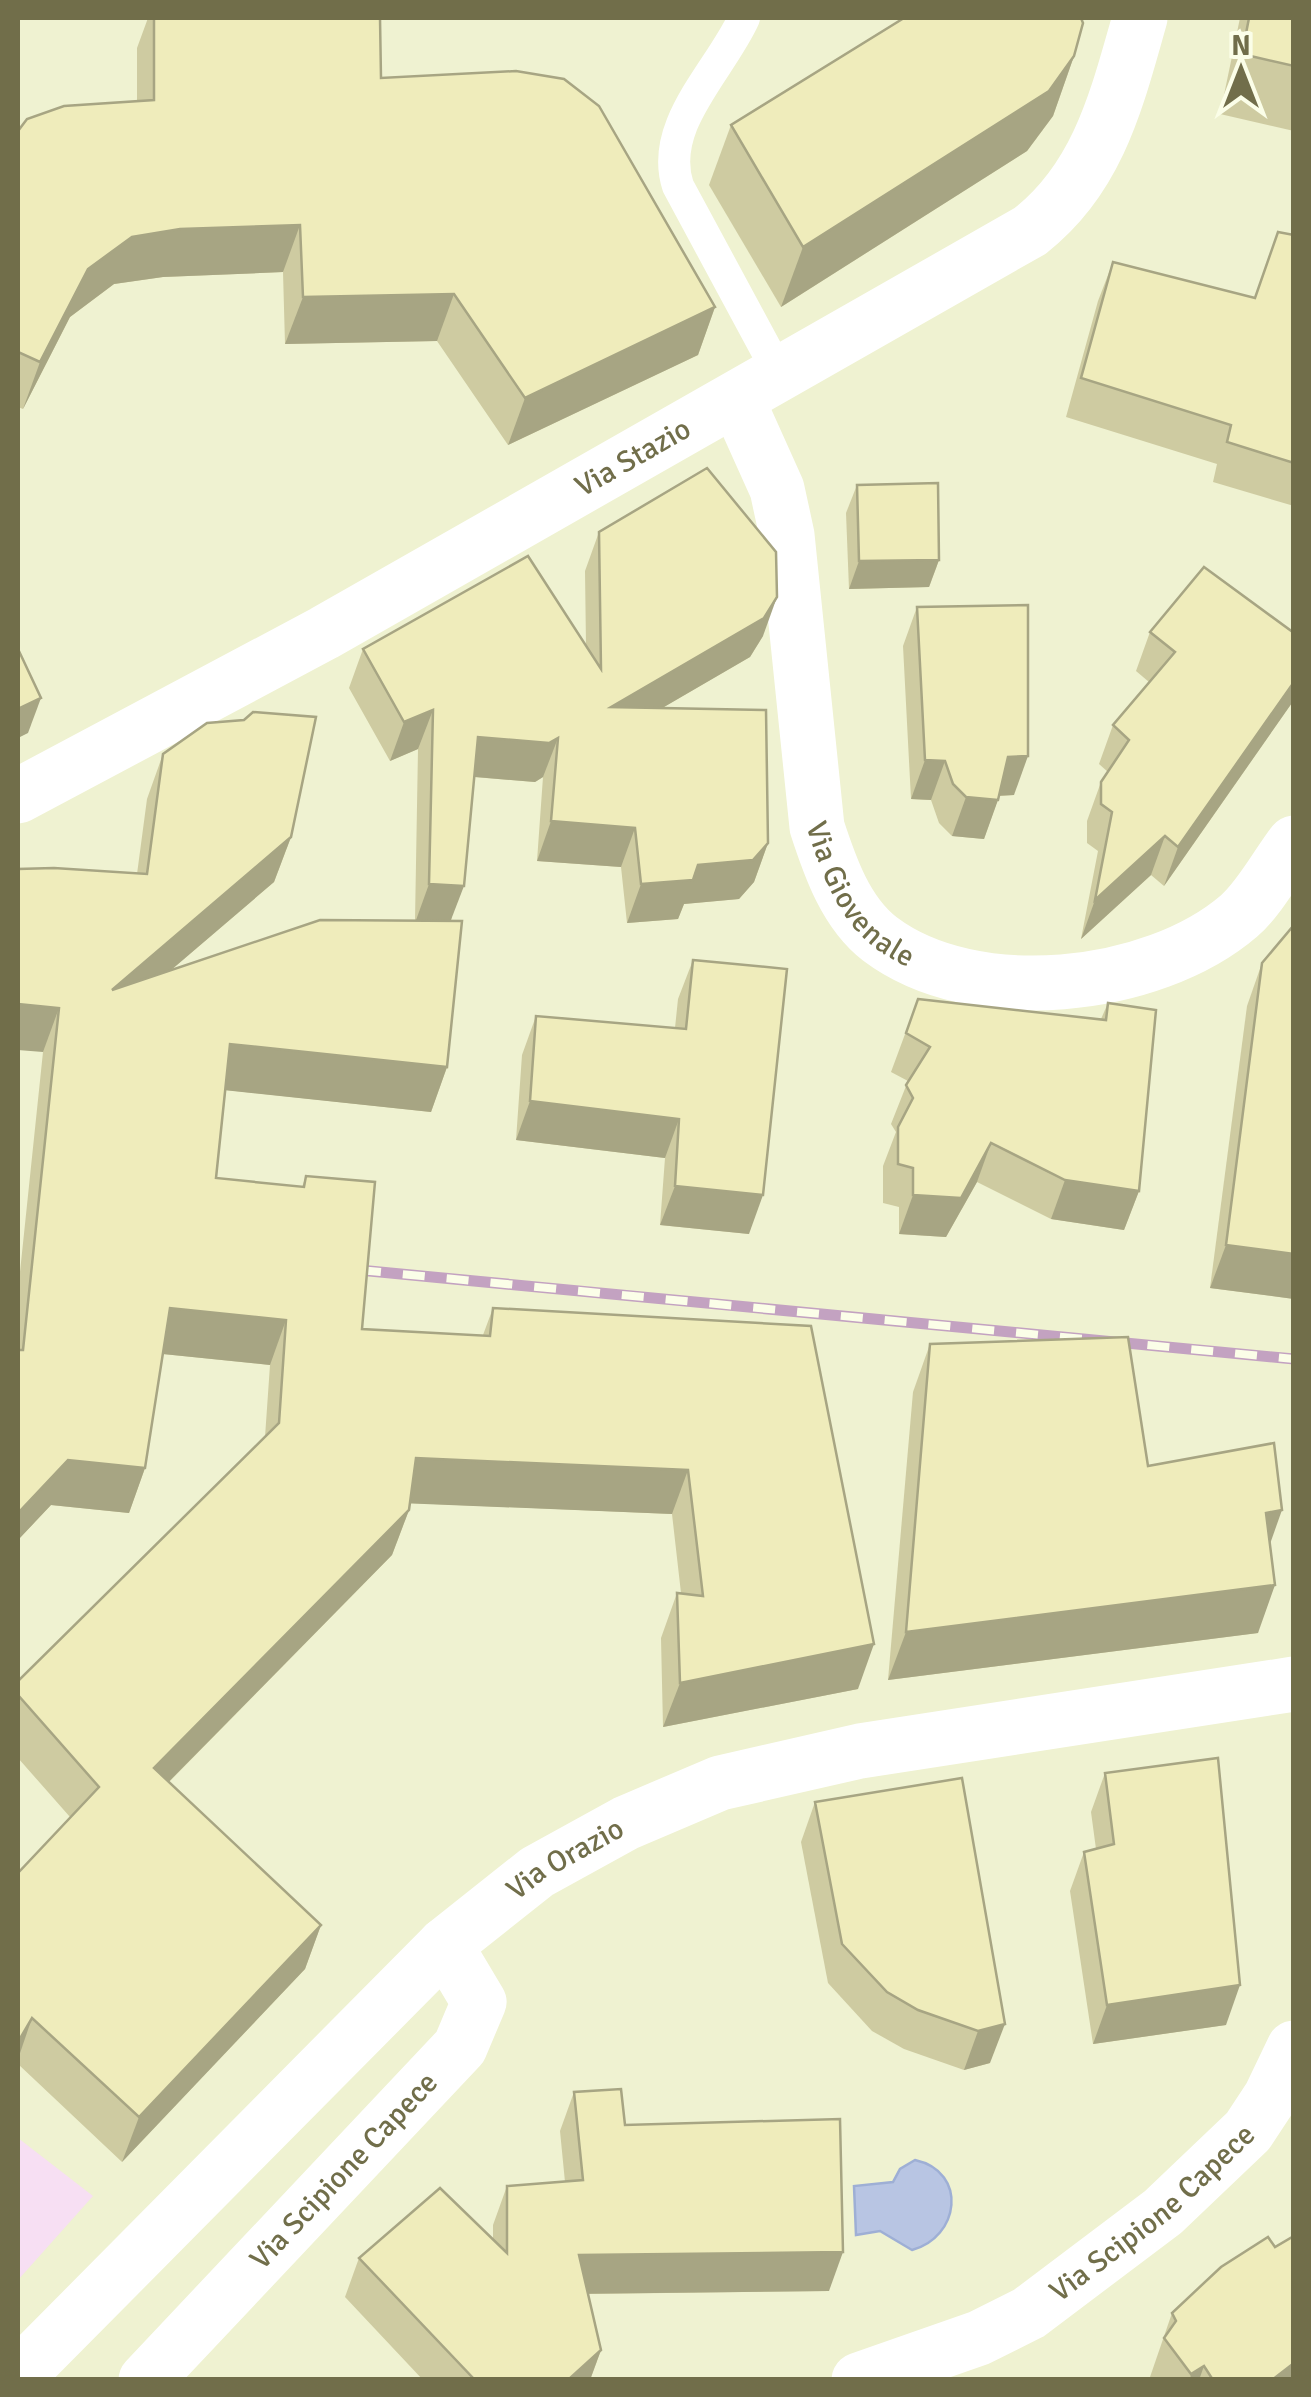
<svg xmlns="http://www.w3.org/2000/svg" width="1311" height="2397" viewBox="0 0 1311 2397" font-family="Signika,sans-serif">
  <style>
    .residential { fill: #eff2d1 }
    .education { fill: #f7dff3 }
    .water { fill: #b8c5e3; stroke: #9eafd5; stroke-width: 2.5 }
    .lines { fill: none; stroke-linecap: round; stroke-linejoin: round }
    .service { stroke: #fff; stroke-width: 32 }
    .minor { stroke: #fff; stroke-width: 55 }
    .tertiary { stroke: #fff; stroke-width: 55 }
    .rail-casing { stroke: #c3a2c1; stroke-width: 11 }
    .rail { stroke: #fbfee8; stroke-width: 8; stroke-dasharray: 22; stroke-linecap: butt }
    .wall { fill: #cecba1 }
    .shaded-wall { fill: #a7a583 }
    .building { fill: #efecbb; stroke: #a7a583; stroke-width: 2.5 }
    .labels { text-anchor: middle; stroke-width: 8; stroke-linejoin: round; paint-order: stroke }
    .street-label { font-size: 30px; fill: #716e4a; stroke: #fbfee8 }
  </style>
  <rect width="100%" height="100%" fill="#f7fbe2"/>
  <!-- residential -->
  <rect class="residential" x="18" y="18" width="1275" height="2361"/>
  <!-- education -->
  <path class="education" d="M 18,2138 L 93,2196 L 18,2280 Z"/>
  <!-- water -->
  <path class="water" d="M 915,2160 C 969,2172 959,2238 912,2250 L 880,2231 L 856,2235 L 854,2186 L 893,2182 L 900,2169 Z"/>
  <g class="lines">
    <!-- service -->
    <path class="service" d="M 744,18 C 720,71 658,125 678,186 L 781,377"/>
    <!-- minor -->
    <g class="minor">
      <path id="s1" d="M 737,400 L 777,489 L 787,535 L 817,827 C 830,867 846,913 880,939 C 974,1010 1153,990 1239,916 C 1260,898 1277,865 1294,843"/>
      <path id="s2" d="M 18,796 L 324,633 L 1030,231 C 1099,177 1117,98 1140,18"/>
      <path id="s3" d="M 146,2380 L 460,2047 L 479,2002 L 445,1945"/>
      <path id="s4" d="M 859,2380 L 979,2338 L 1029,2313 L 1163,2212 L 1248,2131 L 1271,2096 L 1294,2048"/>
    </g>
    <!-- tertiary -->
    <path class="tertiary" id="s5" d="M 18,2376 L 445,1945 L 537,1872 L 626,1823 L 720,1783 L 860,1751 L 1294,1684"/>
    <!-- rail casing -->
    <g class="rail-casing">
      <path id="rail" d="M 359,1270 L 1294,1359"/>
    </g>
    <!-- rail -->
    <use href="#rail" class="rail"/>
  </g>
  <!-- wall -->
  <g class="wall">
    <path d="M 148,18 L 380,18 L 381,78 L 715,307 L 698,355 L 508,445 L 437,341 L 285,344 L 283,272 L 163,277 L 114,284 L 70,317 L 23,409 L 18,407 L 18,131 L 137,102 L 137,48 Z"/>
    <path d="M 1240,18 L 1294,18 L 1294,131 L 1220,114 Z"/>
    <path d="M 1074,56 L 1053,116 L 1027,151 L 781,307 L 709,185 L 731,125 Z"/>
    <path d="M 1294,235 L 1294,506 L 1213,482 L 1217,464 L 1066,417 L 1098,301 L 1113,262 L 1255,298 Z"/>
    <path d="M 857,485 L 939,560 L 929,587 L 849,589 L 846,513 Z"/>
    <path d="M 599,532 L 763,636 L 750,657 L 662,708 L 768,843 L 754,882 L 739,899 L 684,904 L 678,919 L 627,923 L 621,867 L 537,861 L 543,777 L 535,782 L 474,777 L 451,921 L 447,1067 L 431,1112 L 226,1090 L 216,1178 L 302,1187 L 306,1176 L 362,1329 L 483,1335 L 493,1308 L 811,1326 L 858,1689 L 663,1727 L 661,1638 L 677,1593 L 681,1593 L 672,1514 L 410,1503 L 409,1510 L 392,1555 L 169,1782 L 321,1925 L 305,1969 L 122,2162 L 18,2064 L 18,1873 L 70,1817 L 18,1758 L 18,1681 L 265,1437 L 270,1365 L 163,1354 L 145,1468 L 129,1513 L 51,1505 L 18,1540 L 18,1291 L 43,1052 L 54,868 L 137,874 L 147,799 L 163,754 L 291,837 L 274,882 L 171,970 L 415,921 L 418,749 L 390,761 L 349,688 L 363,649 L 586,646 L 585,571 Z"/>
    <path d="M 917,607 L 1014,795 L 999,796 L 984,839 L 952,836 L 939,823 L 931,800 L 911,799 L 903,646 Z"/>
    <path d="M 1150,632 L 1294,633 L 1294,700 L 1164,886 L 1151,875 L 1081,939 L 1098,851 L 1087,843 L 1087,821 L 1101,782 L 1108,772 L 1099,764 L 1113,725 L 1149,682 L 1136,671 Z"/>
    <path d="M 693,960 L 749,1234 L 660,1225 L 665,1158 L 516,1140 L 522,1055 L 536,1016 L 675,1028 L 678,999 Z"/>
    <path d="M 1262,963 L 1294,1299 L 1210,1288 L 1247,1006 Z"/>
    <path d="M 918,999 L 1101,1019 L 1108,1003 L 1139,1191 L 1124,1230 L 1051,1219 L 977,1182 L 946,1237 L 899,1234 L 899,1207 L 883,1203 L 883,1166 L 896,1132 L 891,1124 L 908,1081 L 891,1072 Z"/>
    <path d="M 930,1344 L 1148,1466 L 1270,1544 L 1258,1633 L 888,1680 L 913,1392 Z"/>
    <path d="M 1105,1773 L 1226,2025 L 1093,2044 L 1070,1891 L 1084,1852 L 1096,1849 L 1091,1812 Z"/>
    <path d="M 962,1778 L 990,2063 L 964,2070 L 904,2049 L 872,2031 L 828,1983 L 801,1842 L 815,1802 Z"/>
    <path d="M 574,2092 L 625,2125 L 829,2291 L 588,2294 L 601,2350 L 590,2380 L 423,2380 L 345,2297 L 359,2258 L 493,2240 L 493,2225 L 507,2186 L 565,2182 L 560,2131 Z"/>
    <path d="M 1172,2313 L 1294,2380 L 1152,2380 L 1150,2377 Z"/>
  </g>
  <!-- shaded-wall -->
  <g class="shaded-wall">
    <path d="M 1074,56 L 1053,116 L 1027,151 L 781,307 L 803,247 Z"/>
    <path d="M 300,225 L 283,272 L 163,277 L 114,284 L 70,317 L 23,409 L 40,362 L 88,269 L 132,237 L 180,229 Z"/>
    <path d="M 454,294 L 437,341 L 285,344 L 303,297 Z"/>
    <path d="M 715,307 L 698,355 L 508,445 L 525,398 Z"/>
    <path d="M 939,560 L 929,587 L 849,589 L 859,561 Z"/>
    <path d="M 777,597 L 763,636 L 750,657 L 597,746 L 611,707 Z"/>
    <path d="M 1294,682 L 1294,700 L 1164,886 L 1178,847 Z"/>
    <path d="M 41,698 L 28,733 L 18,738 L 18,709 Z"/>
    <path d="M 433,710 L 418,749 L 390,761 L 404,722 Z"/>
    <path d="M 478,737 L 558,738 L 543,777 L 535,782 L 464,776 Z"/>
    <path d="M 1028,756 L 1014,795 L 994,796 L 1008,757 Z"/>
    <path d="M 925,760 L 945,761 L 931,800 L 911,799 Z"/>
    <path d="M 966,797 L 998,800 L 984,839 L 952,836 Z"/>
    <path d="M 551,821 L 635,828 L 621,867 L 537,861 Z"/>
    <path d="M 1165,836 L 1151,875 L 1081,939 L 1095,900 Z"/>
    <path d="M 291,837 L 274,882 L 95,1035 L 112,990 Z"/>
    <path d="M 768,843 L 754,882 L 739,899 L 684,904 L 678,919 L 627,923 L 641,884 Z"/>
    <path d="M 429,884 L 464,886 L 449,925 L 415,923 Z"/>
    <path d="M 18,1004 L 59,1008 L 43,1052 L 18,1050 Z"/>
    <path d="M 230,1044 L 447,1067 L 431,1112 L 214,1089 Z"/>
    <path d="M 530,1101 L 679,1119 L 665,1158 L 516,1140 Z"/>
    <path d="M 991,1143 L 977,1182 L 946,1237 L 899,1234 L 913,1195 Z"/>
    <path d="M 1065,1180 L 1139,1191 L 1124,1230 L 1051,1219 Z"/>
    <path d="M 675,1186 L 763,1195 L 749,1234 L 660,1225 Z"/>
    <path d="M 1226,1245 L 1294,1254 L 1294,1299 L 1210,1288 Z"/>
    <path d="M 170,1308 L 286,1320 L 270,1365 L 153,1353 Z"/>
    <path d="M 416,1458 L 688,1470 L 672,1514 L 400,1503 Z"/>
    <path d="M 68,1460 L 145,1468 L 129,1513 L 51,1505 L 18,1540 L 18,1513 Z"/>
    <path d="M 409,1510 L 392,1555 L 138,1813 L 154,1768 Z"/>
    <path d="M 1282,1510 L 1265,1558 L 1266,1513 Z"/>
    <path d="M 1275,1585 L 1258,1633 L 888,1680 L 906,1632 Z"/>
    <path d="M 874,1644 L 858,1689 L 663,1727 L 680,1683 Z"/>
    <path d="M 321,1925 L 305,1969 L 122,2162 L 139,2117 Z"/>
    <path d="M 1240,1985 L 1226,2025 L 1093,2044 L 1107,2005 Z"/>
    <path d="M 32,2018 L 18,2059 L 18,2042 Z"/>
    <path d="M 1005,2024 L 990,2063 L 964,2070 L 978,2031 Z"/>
    <path d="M 843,2252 L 829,2291 L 565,2294 L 579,2255 Z"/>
    <path d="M 601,2350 L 590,2380 L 568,2380 Z"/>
    <path d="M 1294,2363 L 1294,2380 L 1272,2380 Z"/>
    <path d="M 1204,2366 L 1199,2380 L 1190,2380 L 1191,2374 Z"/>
  </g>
  <!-- building -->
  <g class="building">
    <path d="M 154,18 L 380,18 L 381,78 L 516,71 L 564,79 L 599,106 L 715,307 L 525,398 L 454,294 L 303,297 L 300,225 L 180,229 L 132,237 L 88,269 L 40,362 L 18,352 L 18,131 L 27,119 L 64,106 L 154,100 Z"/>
    <path d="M 904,18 L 1081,18 L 1083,23 L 1074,56 L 1049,91 L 803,247 L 731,125 Z"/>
    <path d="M 1249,18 L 1294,18 L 1294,66 L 1242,54 Z"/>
    <path d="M 1278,232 L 1294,235 L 1294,463 L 1227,442 L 1231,425 L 1081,378 L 1113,262 L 1255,298 Z"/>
    <path d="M 707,468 L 776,552 L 777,597 L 764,618 L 611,707 L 766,710 L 768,843 L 753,860 L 698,865 L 693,880 L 641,884 L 635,828 L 551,821 L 558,738 L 549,743 L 478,737 L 464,886 L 429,884 L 433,710 L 404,722 L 363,649 L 528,556 L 601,669 L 599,532 Z"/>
    <path d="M 938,483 L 939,560 L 859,561 L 857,485 Z"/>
    <path d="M 1204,567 L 1294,633 L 1294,682 L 1178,847 L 1165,836 L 1095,900 L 1112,812 L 1101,804 L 1101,782 L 1129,740 L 1113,725 L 1175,652 L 1150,632 Z"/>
    <path d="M 1028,605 L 1028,756 L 1008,757 L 998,800 L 966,797 L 953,784 L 945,761 L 925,760 L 917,607 Z"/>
    <path d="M 18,649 L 41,698 L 18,709 Z"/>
    <path d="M 253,712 L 316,717 L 291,837 L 112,990 L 320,920 L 462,921 L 447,1067 L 230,1044 L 216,1178 L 304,1187 L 306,1176 L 375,1182 L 362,1329 L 490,1336 L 493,1308 L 811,1326 L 874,1644 L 680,1683 L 677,1593 L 703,1596 L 688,1470 L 416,1458 L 409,1510 L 154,1768 L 321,1925 L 139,2117 L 32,2018 L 18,2042 L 18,1873 L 99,1787 L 18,1695 L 18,1681 L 279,1423 L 286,1320 L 170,1308 L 145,1468 L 68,1460 L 18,1513 L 18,1350 L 23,1350 L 59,1008 L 18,1004 L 18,869 L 54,868 L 147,874 L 163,754 L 207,723 L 244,720 Z"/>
    <path d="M 1294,925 L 1294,1254 L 1226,1245 L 1262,963 Z"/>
    <path d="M 693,960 L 787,969 L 763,1195 L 675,1186 L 679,1119 L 530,1101 L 536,1016 L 686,1029 Z"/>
    <path d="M 918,999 L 1106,1020 L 1108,1003 L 1156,1010 L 1139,1191 L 1065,1180 L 991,1143 L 961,1198 L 913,1195 L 913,1168 L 898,1164 L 898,1127 L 913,1098 L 906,1085 L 930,1047 L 906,1033 Z"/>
    <path d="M 1128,1337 L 1148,1466 L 1274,1443 L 1282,1510 L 1266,1513 L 1275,1585 L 906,1632 L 930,1344 Z"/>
    <path d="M 1218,1758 L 1240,1985 L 1107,2005 L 1084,1852 L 1114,1844 L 1105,1773 Z"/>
    <path d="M 962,1778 L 1005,2024 L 978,2031 L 918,2010 L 887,1992 L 842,1944 L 815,1802 Z"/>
    <path d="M 621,2089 L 625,2125 L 840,2119 L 843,2252 L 579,2255 L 601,2350 L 568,2380 L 475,2380 L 359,2258 L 440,2188 L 507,2253 L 507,2186 L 583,2180 L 574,2092 Z"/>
    <path d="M 1294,2236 L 1294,2363 L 1272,2380 L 1213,2380 L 1204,2366 L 1191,2374 L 1164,2338 L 1176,2321 L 1172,2313 L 1221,2267 L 1268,2237 L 1275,2247 Z"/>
  </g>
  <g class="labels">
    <!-- street labels -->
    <g class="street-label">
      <text dy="10" stroke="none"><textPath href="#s2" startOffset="702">Via Stazio</textPath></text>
      <text dy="10" stroke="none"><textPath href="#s1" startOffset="520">Via Giovenale</textPath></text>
      <text dy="10" stroke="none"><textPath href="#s5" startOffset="755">Via Orazio</textPath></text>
      <text dy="10" stroke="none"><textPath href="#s3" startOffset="288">Via Scipione Capece</textPath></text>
      <text dy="10" stroke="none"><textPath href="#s4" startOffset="342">Via Scipione Capece</textPath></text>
    </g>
  </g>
  <!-- border -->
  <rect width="1311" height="2397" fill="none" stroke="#716e4a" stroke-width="40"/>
  <!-- north arrow -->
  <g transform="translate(1241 70)" stroke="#fbfee8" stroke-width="8" paint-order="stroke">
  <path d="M0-8L18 38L0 25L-18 38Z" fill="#716e4a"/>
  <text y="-15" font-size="28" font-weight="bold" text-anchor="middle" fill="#716e4a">N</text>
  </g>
</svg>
